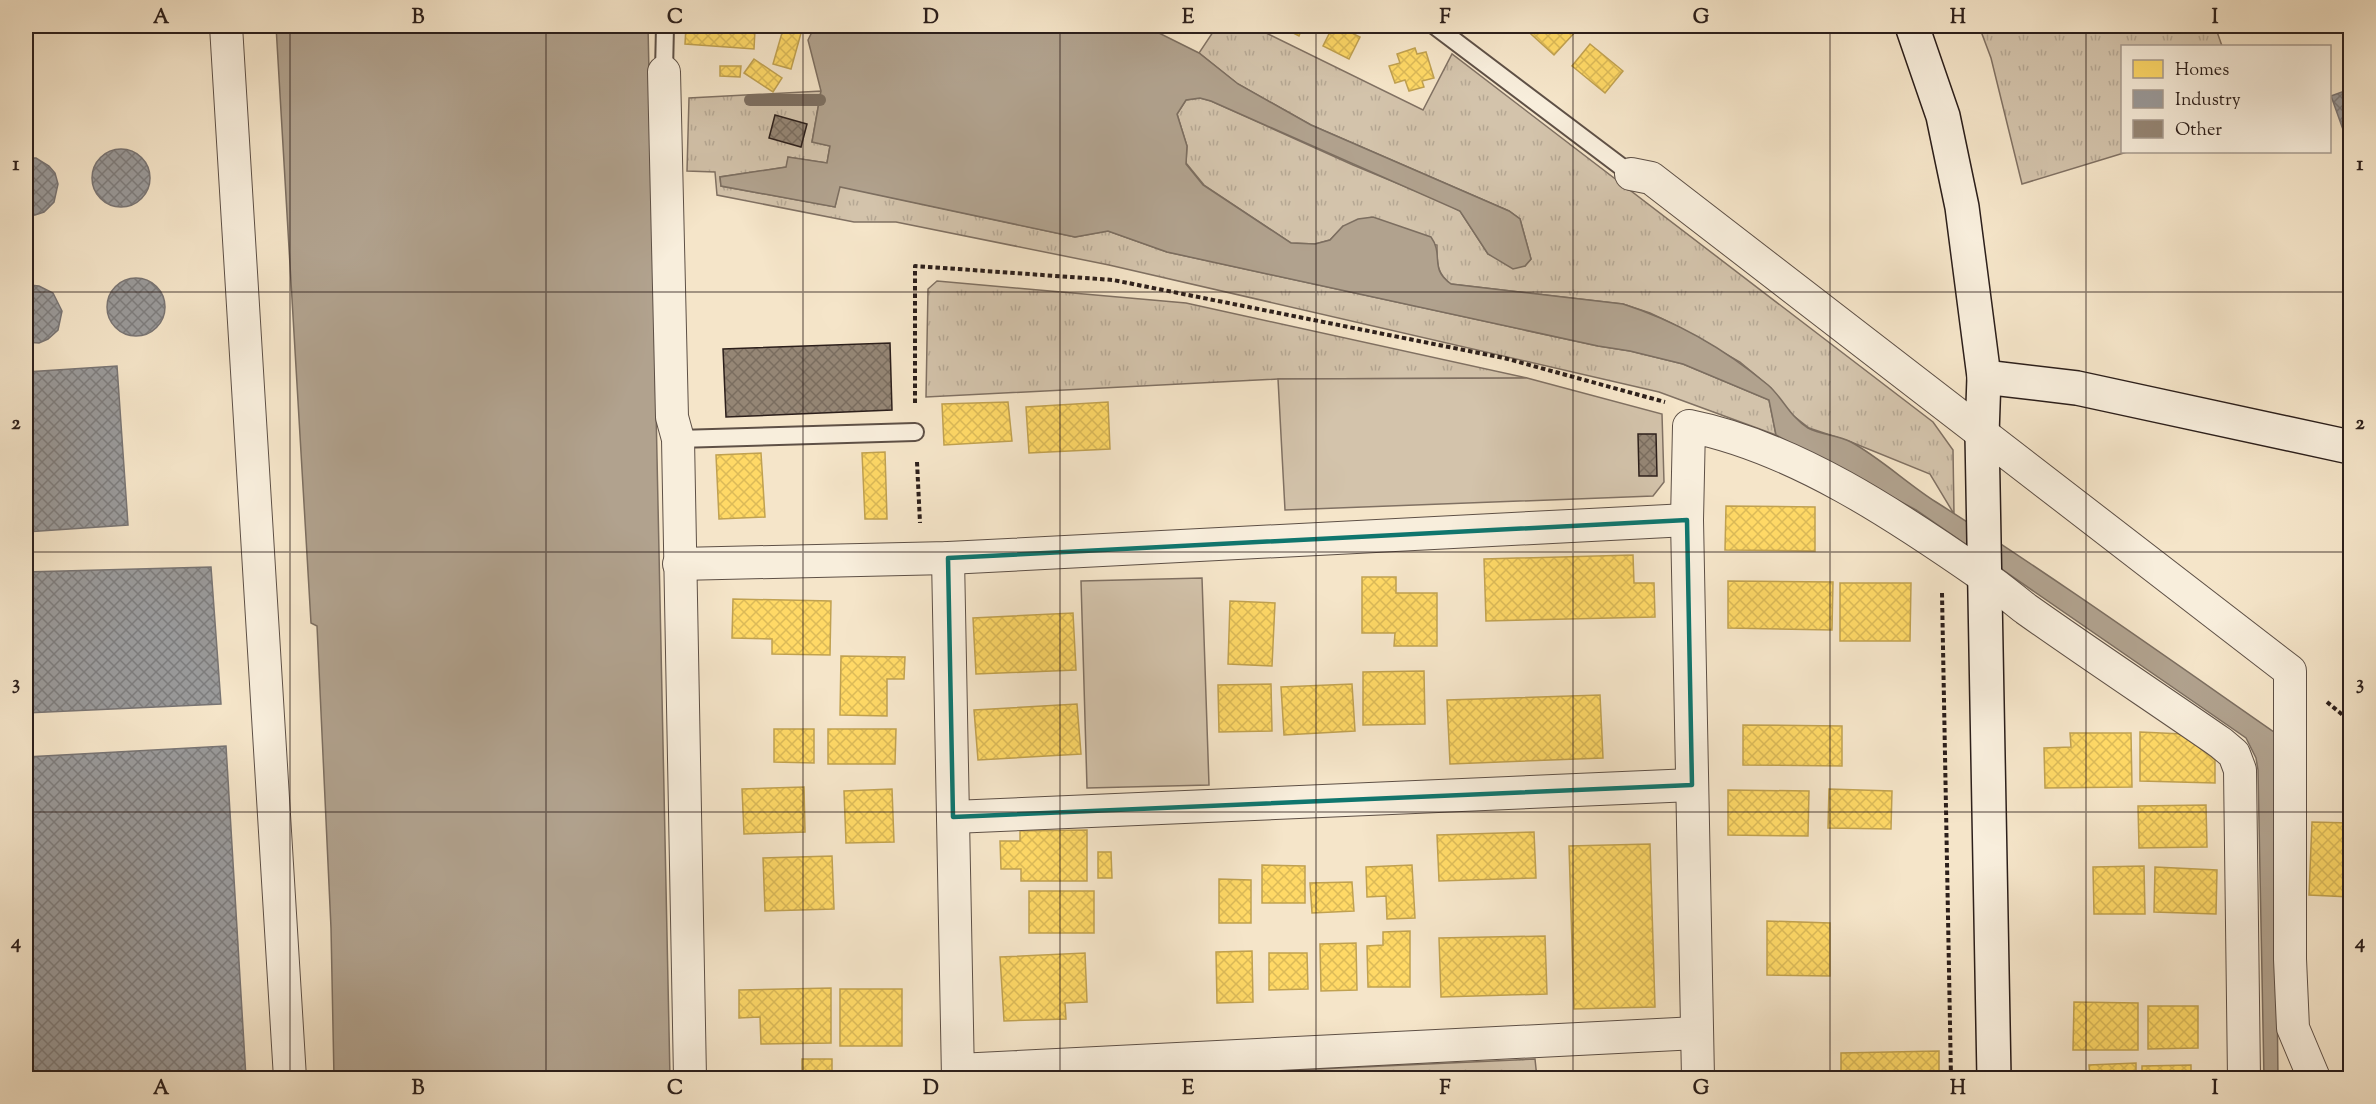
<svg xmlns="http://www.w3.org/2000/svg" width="2376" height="1104" viewBox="0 0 2376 1104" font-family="'Sorts Mill Goudy',serif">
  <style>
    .grass { fill: url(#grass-tufts); stroke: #807163; stroke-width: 1.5 }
    .park { fill: #d3c3ab; stroke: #807163; stroke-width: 1.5 }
    .water { fill: #b1a28e; stroke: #7c6e60; stroke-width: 1.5 }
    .homes { fill: url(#homes-cross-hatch); stroke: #c0a150; stroke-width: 1.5 }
    .industry { fill: url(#industry-cross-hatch); stroke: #787473; stroke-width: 1.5 }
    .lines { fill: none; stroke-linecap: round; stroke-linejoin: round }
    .stream { stroke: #7c6e60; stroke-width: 12 }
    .building { fill: url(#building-cross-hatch); stroke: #2c1f1b; stroke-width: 1.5 }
    .lane-casing { stroke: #5e5046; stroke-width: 20 }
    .street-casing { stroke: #5e5046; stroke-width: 34 }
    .secondary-casing { stroke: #2c1f1b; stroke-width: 36 }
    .path { stroke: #2c1f1b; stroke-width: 4; stroke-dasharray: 4.5 3; stroke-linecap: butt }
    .lane { stroke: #f8eedc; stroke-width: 16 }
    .street { stroke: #f8eedc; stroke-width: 32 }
    .secondary { stroke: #f8eedc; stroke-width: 33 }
    .marked { fill: none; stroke: #0f766e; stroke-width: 4.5; stroke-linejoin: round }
    .grid { fill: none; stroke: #2c1f1b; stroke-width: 1.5; stroke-opacity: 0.55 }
    .neatline { fill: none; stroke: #2c1f1b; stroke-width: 2 }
    .grid-label { font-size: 20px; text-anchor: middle; font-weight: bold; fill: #2c1f1b }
  </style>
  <defs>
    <pattern id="grass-tufts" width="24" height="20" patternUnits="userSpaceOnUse" patternTransform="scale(1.5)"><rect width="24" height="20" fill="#d3c3ab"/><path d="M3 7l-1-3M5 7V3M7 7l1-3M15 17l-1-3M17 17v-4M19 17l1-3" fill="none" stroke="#b5a793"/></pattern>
    <pattern id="homes-cross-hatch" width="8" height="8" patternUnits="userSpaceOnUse" patternTransform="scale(1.5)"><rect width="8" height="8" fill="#ffd966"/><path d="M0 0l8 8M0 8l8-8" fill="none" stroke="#dbba58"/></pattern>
    <pattern id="industry-cross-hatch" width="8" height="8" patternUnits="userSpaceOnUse" patternTransform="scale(1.5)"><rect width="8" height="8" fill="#999"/><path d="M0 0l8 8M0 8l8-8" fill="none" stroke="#7d7c7c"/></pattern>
    <pattern id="building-cross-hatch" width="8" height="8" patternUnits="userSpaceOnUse" patternTransform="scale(1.5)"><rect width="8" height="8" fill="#958675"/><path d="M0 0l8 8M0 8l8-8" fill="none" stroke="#7a6d5f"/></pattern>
  </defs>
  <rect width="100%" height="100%" fill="#f5e5c9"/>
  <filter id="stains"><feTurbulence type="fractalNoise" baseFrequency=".00333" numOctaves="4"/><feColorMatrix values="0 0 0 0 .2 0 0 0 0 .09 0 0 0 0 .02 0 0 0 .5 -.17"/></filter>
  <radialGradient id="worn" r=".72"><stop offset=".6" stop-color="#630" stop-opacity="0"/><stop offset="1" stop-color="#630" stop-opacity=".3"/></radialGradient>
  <!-- grass -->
  <g class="grass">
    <path d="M 1217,26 L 1252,26 L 1423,110 L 1452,54 L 1933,422 L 1953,450 L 1954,514 L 1930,474 L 1851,442 L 1809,428 L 1790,413 L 1771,388 L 1740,362 L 1673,324 L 1650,313 L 1623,304 L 1451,284 C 1436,273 1437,262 1437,245 L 1343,226 L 1330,240 L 1315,244 L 1291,243 L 1204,185 L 1186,163 L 1187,146 L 1177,114 L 1186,100 L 1200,98 L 1211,101 L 1353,165 L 1445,203 L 1460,211 L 1488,254 L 1525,266 L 1531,259 L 1520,219 L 1509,211 L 1311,125 L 1238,84 L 1199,53 Z"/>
    <path d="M 1979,26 L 2215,26 L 2222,46 L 2122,46 L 2122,152 L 2127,152 L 2022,184 L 1991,58 Z"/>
    <path d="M 821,91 L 812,142 L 830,146 L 827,163 L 788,157 L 787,167 L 720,177 L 721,186 L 835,207 L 839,186 L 1075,237 L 1108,231 L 1167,252 L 1598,346 L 1630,351 L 1683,364 L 1769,400 L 1776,435 L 1659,392 L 1109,265 L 896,222 L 854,222 L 717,195 L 715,172 L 687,171 L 689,98 Z"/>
    <path d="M 937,281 L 1186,303 L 1527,378 L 1278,379 L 926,397 L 928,289 Z"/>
    <path d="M 1535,1059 L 1537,1078 L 1275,1078 L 1275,1071 Z"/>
  </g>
  <!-- park -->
  <g class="park">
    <path d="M 1527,378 L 1662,414 L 1664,482 L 1653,496 L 1285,510 L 1278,379 Z"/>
    <path d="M 1202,578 L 1209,785 L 1087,788 L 1081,581 Z"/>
  </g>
  <!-- water -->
  <g class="water">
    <path d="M 276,26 L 648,26 L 670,1078 L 334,1078 L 331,928 L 317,626 L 311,623 Z"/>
    <path d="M 815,26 L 1145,26 L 1199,53 L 1238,84 L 1311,125 L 1509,211 L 1520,219 L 1531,259 L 1525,266 L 1513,269 L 1488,254 L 1460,211 L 1211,101 L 1200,98 L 1186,100 L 1177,114 L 1187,146 L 1186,164 L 1203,185 L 1291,243 L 1315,244 L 1330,240 L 1343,226 L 1358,219 L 1373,217 L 1431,237 C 1444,255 1429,269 1451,284 L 1623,304 C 1676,321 1726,350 1768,385 C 1783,398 1790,417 1808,428 C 1821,435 1838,435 1851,442 C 1879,457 1909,485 1936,502 C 2051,575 2162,654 2274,732 L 2278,1078 L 2264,1078 L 2258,770 L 2256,758 L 2246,738 L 1916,510 L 1776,435 L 1769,400 L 1683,364 L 1630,351 L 1598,346 L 1167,252 L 1108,231 L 1075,237 L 840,187 L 835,207 L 721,186 L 720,177 L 786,167 L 788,157 L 827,163 L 830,146 L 812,142 L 821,91 L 808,40 Z"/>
  </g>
  <!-- homes -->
  <g class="homes">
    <path d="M 686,26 L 763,26 L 763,30 L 755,30 L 754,49 L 685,44 Z"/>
    <path d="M 784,26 L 803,26 L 791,69 L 773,64 Z"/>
    <path d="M 1289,26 L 1318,26 L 1315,32 L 1303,26 L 1299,36 L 1287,30 Z"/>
    <path d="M 1333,26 L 1338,26 L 1360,37 L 1349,59 L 1323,46 Z"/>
    <path d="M 1522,26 L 1573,26 L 1578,29 L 1554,55 Z"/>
    <path d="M 1590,44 L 1623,71 L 1605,93 L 1572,66 Z"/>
    <path d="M 1415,48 L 1417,54 L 1426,52 L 1434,78 L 1422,81 L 1424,87 L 1409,91 L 1405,80 L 1395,83 L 1389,66 L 1400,63 L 1397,54 Z"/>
    <path d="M 754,59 L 782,78 L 773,92 L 744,73 Z"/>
    <path d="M 720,66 L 741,66 L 740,77 L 720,76 Z"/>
    <path d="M 1008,402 L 1012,441 L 944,445 L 942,404 Z"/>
    <path d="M 1108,402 L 1110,449 L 1029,453 L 1026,407 Z"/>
    <path d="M 885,452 L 887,519 L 865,519 L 862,453 Z"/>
    <path d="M 761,453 L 765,517 L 719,519 L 716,455 Z"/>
    <path d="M 1726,506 L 1815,507 L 1815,551 L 1725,550 Z"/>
    <path d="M 1633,555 L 1634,583 L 1654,583 L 1655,617 L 1486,621 L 1484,559 Z"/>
    <path d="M 1362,577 L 1396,577 L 1396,593 L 1437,593 L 1437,646 L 1394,646 L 1395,633 L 1362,633 Z"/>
    <path d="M 1728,581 L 1833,582 L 1832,630 L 1728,628 Z"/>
    <path d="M 1840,583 L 1911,583 L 1910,641 L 1840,641 Z"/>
    <path d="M 733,599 L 831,601 L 830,655 L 772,654 L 772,639 L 732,638 Z"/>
    <path d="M 1230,601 L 1275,603 L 1272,666 L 1228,664 Z"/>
    <path d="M 1073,613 L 1076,670 L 976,674 L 973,618 Z"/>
    <path d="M 841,656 L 905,657 L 904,679 L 887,679 L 887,716 L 840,715 Z"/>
    <path d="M 1424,671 L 1425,724 L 1363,725 L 1363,672 Z"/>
    <path d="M 1271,684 L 1272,731 L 1219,732 L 1218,685 Z"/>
    <path d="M 1352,684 L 1355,731 L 1284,735 L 1281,687 Z"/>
    <path d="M 1600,695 L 1603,758 L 1450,764 L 1447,700 Z"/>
    <path d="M 1077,704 L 1081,754 L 978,760 L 974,710 Z"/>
    <path d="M 1743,725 L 1842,726 L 1842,766 L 1743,765 Z"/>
    <path d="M 774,729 L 814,729 L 814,763 L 774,762 Z"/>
    <path d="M 828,729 L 896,729 L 895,764 L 828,764 Z"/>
    <path d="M 2140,732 L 2183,734 L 2215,760 L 2215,783 L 2140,781 Z"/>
    <path d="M 2070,733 L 2131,733 L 2132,787 L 2045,788 L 2044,748 L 2071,747 Z"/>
    <path d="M 804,787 L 805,832 L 744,834 L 742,789 Z"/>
    <path d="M 892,789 L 894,842 L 846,843 L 844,791 Z"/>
    <path d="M 1829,789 L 1892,791 L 1891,829 L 1828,828 Z"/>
    <path d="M 1728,790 L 1809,791 L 1808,836 L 1728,835 Z"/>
    <path d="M 2206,805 L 2207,847 L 2139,848 L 2138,806 Z"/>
    <path d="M 2312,822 L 2350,823 L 2350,897 L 2309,895 Z"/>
    <path d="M 1087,830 L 1087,881 L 1021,881 L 1021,869 L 1001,869 L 1000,841 L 1020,841 L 1020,831 Z"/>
    <path d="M 1534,832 L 1536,878 L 1439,881 L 1437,835 Z"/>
    <path d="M 1650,844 L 1655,1007 L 1574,1009 L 1569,846 Z"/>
    <path d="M 1098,852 L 1111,852 L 1112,878 L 1098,878 Z"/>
    <path d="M 832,856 L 834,909 L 765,911 L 763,858 Z"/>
    <path d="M 1262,865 L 1305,866 L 1305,903 L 1262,903 Z"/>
    <path d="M 1412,865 L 1415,918 L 1387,919 L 1386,896 L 1367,897 L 1366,867 Z"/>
    <path d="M 2144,866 L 2145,914 L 2094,914 L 2093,867 Z"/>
    <path d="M 2155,867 L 2217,870 L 2216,914 L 2154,912 Z"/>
    <path d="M 1219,879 L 1251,880 L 1251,923 L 1219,923 Z"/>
    <path d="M 1352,882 L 1354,911 L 1312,913 L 1310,883 Z"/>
    <rect x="1029" y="891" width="65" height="42"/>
    <path d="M 1767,921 L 1830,923 L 1830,976 L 1767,975 Z"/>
    <path d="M 1410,931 L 1410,987 L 1368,987 L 1367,946 L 1383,945 L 1383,932 Z"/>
    <path d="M 1545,936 L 1547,994 L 1441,997 L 1439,938 Z"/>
    <path d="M 1356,943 L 1357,990 L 1321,991 L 1320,944 Z"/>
    <path d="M 1252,951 L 1253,1002 L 1217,1003 L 1216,952 Z"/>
    <path d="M 1085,953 L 1087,1002 L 1065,1003 L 1066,1019 L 1004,1021 L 1000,957 Z"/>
    <path d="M 1269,953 L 1307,953 L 1308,989 L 1269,990 Z"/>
    <path d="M 831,988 L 831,1043 L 761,1044 L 760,1017 L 739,1018 L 739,990 Z"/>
    <rect x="840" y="989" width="62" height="57"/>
    <path d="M 2074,1002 L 2138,1003 L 2138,1050 L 2073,1050 Z"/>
    <path d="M 2148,1006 L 2198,1006 L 2198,1048 L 2148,1049 Z"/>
    <path d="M 1939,1051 L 1939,1078 L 1841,1078 L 1841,1053 Z"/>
    <rect x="802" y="1059" width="30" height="19"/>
    <path d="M 2136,1063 L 2136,1078 L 2090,1078 L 2089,1065 Z"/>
    <path d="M 2191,1065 L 2191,1078 L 2142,1078 L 2142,1066 Z"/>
    <path d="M 1638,1074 L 1638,1078 L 1579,1078 L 1579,1075 Z"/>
  </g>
  <!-- industry -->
  <g class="industry">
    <path d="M 2350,89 L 2350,149 L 2331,96 Z"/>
    <circle cx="121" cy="178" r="29"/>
    <path d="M 26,158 L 36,158 L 49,166 L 55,173 L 58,184 L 54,202 L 44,212 L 35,215 L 26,216 Z"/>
    <circle cx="136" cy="307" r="29"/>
    <path d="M 29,285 L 39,286 L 53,293 L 62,311 L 58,330 L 48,339 L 39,343 L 26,342 L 26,286 Z"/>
    <path d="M 117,366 L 128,525 L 26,532 L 26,372 Z"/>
    <path d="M 211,567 L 221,704 L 26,713 L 26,572 Z"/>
    <path d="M 226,746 L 246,1078 L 26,1078 L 26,757 Z"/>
  </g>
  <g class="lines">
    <!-- stream -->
    <path class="stream" d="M 750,100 L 820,100"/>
  </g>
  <!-- building -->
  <g class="building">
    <path d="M 775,115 L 807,124 L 801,147 L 769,138 Z"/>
    <path d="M 890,343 L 892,410 L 726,417 L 723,349 Z"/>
    <path d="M 1638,434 L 1656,434 L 1657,476 L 1639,476 Z"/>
  </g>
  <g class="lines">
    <!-- lane casing -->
    <g class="lane-casing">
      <g id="lane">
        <path d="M 1435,26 L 1631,174"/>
        <path d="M 664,72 L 665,26"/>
        <path d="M 678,439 L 915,432"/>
      </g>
    </g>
    <!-- street casing -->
    <g class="street-casing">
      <g id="street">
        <path d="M 226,26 L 290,1078"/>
        <path d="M 664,72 L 672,417 L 678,439 L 690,1078"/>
        <path d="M 1631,174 L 1651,178 L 2290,671 L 2290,959 L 2293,1028 L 2314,1078"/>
        <path d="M 948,558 L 958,1078"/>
        <path d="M 679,564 L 948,558 L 1687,520"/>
        <path d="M 953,817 L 1692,785"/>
        <path d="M 958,1070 L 1697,1033"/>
        <path d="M 1698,1078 L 1687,520 L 1689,426 C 1794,447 1897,516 1983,576 C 1998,586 2012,598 2026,609 C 2091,655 2156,698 2221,743 L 2234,754 L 2240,770 L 2244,1078"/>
      </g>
    </g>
    <!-- secondary casing -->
    <g class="secondary-casing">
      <g id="secondary">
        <path d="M 1912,26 L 1943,116 L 1962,207 L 1984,377 L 1982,434 L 1994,1078"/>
        <path d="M 1984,377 L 2077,388 L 2350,447"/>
      </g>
    </g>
    <!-- path -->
    <g class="path">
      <path d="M 915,403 L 915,266 L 1113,280 L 1504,358 L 1665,402"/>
      <path d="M 917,462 L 920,523"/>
      <path d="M 1942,593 L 1951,1078"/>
      <path d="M 2327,702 L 2350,721"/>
    </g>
    <!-- lane -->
    <use href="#lane" class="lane"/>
    <!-- street -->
    <use href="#street" class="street"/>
    <!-- secondary -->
    <use href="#secondary" class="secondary"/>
  </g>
  <!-- marked area -->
  <path class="marked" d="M 1687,520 L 1692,785 L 953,817 L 948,558 Z"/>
  <!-- grid -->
  <path class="grid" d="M 290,26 L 290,1078M 546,26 L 546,1078M 803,26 L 803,1078M 1060,26 L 1060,1078M 1316,26 L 1316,1078M 1573,26 L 1573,1078M 1830,26 L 1830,1078M 2086,26 L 2086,1078M 26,292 L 2350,292M 26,552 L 2350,552M 26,812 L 2350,812"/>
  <!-- margin -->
  <rect width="2376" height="1104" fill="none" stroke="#f5e5c9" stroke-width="66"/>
  <!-- legend -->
  <rect x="2121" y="45" width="210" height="108" fill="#f8eedc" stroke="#a69b8f" stroke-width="1.5"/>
  <rect x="2133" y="60" width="30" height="18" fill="#ffd966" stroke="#a69b8f" stroke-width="1.5"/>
  <text x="2175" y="75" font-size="18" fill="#2c1f1b">Homes</text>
  <rect x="2133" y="90" width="30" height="18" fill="#999999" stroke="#a69b8f" stroke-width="1.5"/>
  <text x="2175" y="105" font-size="18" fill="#2c1f1b">Industry</text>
  <rect x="2133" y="120" width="30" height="18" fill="#958675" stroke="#a69b8f" stroke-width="1.5"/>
  <text x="2175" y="135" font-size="18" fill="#2c1f1b">Other</text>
  <rect x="33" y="33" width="2310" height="1038" class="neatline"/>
  <g class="grid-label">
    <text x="161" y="23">A</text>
    <text x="418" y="23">B</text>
    <text x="675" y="23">C</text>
    <text x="931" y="23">D</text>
    <text x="1188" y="23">E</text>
    <text x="1445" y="23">F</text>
    <text x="1701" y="23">G</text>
    <text x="1958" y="23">H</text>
    <text x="2215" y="23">I</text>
    <text x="16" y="170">1</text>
    <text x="2360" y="170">1</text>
    <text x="16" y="429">2</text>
    <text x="2360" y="429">2</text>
    <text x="16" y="689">3</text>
    <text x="2360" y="689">3</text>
    <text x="16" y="948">4</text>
    <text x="2360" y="948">4</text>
    <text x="161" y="1094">A</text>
    <text x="418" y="1094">B</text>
    <text x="675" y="1094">C</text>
    <text x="931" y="1094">D</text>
    <text x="1188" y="1094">E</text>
    <text x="1445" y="1094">F</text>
    <text x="1701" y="1094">G</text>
    <text x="1958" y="1094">H</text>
    <text x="2215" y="1094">I</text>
  </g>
  <rect width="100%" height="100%" filter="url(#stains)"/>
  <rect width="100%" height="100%" fill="url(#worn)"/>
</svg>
